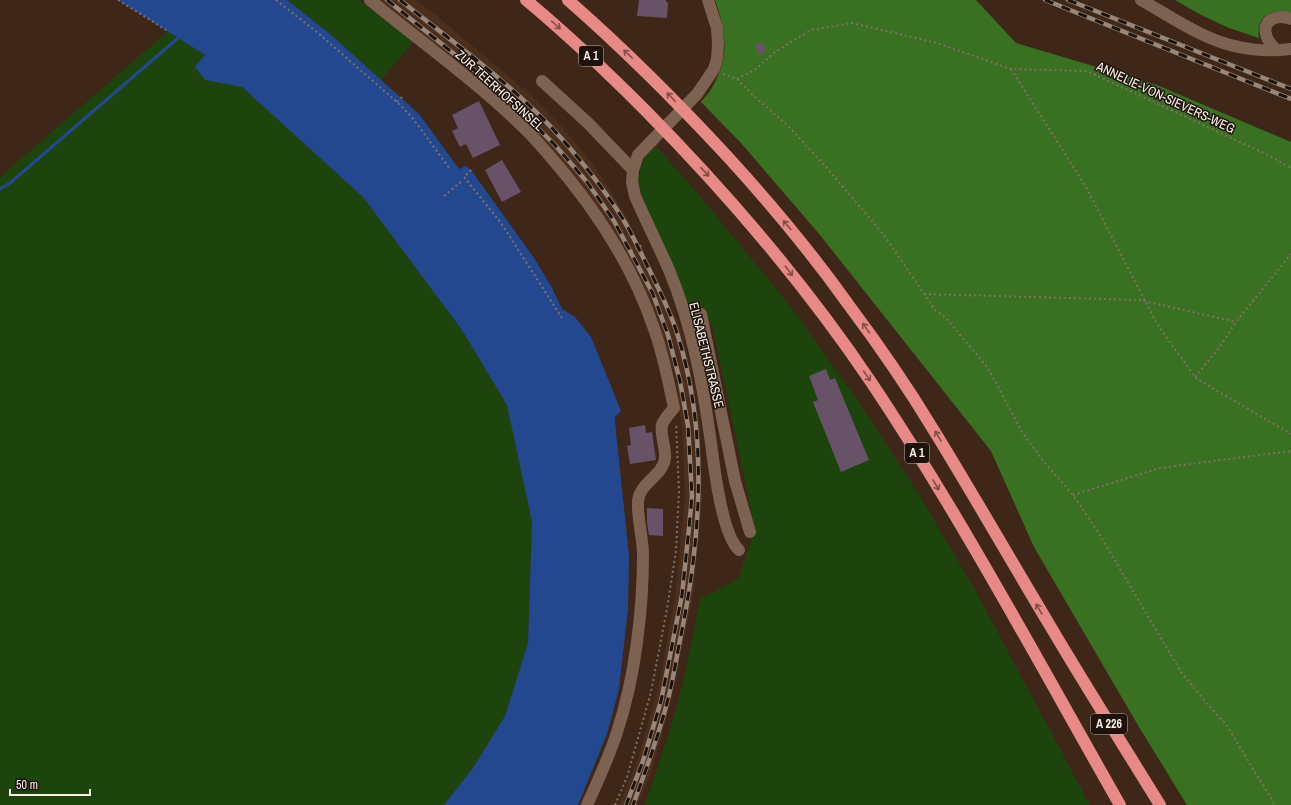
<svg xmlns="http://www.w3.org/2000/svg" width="1291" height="805" viewBox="0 0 1291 805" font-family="'Archivo Narrow',sans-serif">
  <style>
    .built { fill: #4c2e1c }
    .green { fill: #1e440e }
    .forest { fill: #397022 }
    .water { fill: #24488f }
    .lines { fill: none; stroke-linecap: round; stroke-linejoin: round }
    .stream { stroke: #24488f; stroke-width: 3 }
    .building { fill: #675267 }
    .path { stroke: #837064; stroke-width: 2; stroke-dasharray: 2 3; stroke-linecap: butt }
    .minor { stroke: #7d6252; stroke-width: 12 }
    .highway { stroke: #e78a85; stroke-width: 12 }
    .rail-casing { stroke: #98867b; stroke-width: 4.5 }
    .rail { stroke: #1d130c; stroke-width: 3; stroke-dasharray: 9; stroke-linecap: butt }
    .oneway { stroke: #824e48 }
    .labels { text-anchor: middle; stroke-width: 3; stroke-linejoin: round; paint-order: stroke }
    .shield { fill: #1d130c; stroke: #baaea7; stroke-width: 1 }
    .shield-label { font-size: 12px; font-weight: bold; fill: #fdf0e9 }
    .street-label { font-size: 13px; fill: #fdf0e9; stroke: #1d130c }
  </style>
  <rect width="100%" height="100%" fill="#3e2719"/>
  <!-- built -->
  <path class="built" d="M 379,0 L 416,0 L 437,16 L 532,96 L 566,131 L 594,166 L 624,212 L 674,313 L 682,332 L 692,376 L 700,425 L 702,500 L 693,597 L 670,706 L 652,770 L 637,805 L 619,805 L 637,762 L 660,681 L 675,595 L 685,498 L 682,429 L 676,380 L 657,319 L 608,223 L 579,182 L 518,114 Z"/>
  <!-- green -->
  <g class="green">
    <path d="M 287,0 L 359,0 L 413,42 L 381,80 L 330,34 Z"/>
    <path d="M 168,31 L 205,55 L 205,80 L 242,87 L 363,197 L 462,330 L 507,405 L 532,522 L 528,643 L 505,716 L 473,768 L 444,805 L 0,805 L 0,177 Z"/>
    <path d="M 656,146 L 697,193 L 791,307 L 858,401 L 918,493 L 974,588 L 1090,805 L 645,805 C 656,772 667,740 677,706 C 686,671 693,635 700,599 L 738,579 L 755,529 L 712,324 L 689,313 L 639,195 L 638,178 L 644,158 Z"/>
  </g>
  <!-- forest -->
  <g class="forest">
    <path d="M 715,0 L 976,0 L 1016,43 L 1157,85 L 1291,142 L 1291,805 L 1187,805 L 1139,727 L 1034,547 L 991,451 L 820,235 L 741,143 L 701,102 C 706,96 712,89 715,82 C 730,54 725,28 715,0 Z"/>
    <path d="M 1175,0 L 1291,0 L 1291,13 C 1271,8 1256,15 1259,38 L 1229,28 L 1203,16 Z"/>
  </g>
  <!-- water -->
  <path class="water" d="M 118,0 L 287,0 L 330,34 L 419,114 L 459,169 L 466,166 L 471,170 L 534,258 L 551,286 L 562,309 L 575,317 L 591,337 L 621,411 L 615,417 L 615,422 L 629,556 L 628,609 L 619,689 L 607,734 L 578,805 L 444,805 L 473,768 L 505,716 L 528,643 L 532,522 L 507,405 L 462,330 L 363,197 L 242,87 L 205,80 L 195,67 L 205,55 Z"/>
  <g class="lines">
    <!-- stream -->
    <path class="stream" d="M 0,189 L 10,183 L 178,38"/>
  </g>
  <!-- building -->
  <g class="building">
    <path d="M 639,0 L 666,0 L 666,2 L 668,2 L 667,18 L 637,16 Z"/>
    <path d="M 763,42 L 766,52 L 758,54 L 755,45 Z"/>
    <path d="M 479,101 L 500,145 L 473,158 L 466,144 L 460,147 L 452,131 L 458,128 L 452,115 Z"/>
    <path d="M 502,160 L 521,192 L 502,202 L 485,170 Z"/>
    <path d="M 826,369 L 830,380 L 835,378 L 869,460 L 841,472 L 813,402 L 818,400 L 809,376 Z"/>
    <path d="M 645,425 L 646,433 L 652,432 L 656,460 L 630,464 L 627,446 L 631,445 L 629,428 Z"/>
    <path d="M 647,508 L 663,509 L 663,536 L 649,535 L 647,523 Z"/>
  </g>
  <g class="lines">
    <!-- path -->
    <g class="path">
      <path d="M 118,0 L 168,31"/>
      <path d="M 276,0 L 318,33 L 397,102 L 411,116 L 450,169"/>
      <path d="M 1011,69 L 1086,187 L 1157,324 L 1195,377 L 1197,379 L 1291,434"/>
      <path d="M 723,74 L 737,79 L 755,97 L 787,125 L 827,168 L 884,235 L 935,310 L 946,318 L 988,368 L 1022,432 L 1044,462 L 1073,495 L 1098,532 L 1181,672 L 1208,705 L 1226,724 L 1275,805"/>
      <path d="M 737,79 L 756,69 L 775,52 L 811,30 L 852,23 L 937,43 L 1011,69 L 1087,71 L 1270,156 L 1291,168"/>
      <path d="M 397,102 L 402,97"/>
      <path d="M 471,170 L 464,177 L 501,223 L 562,318"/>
      <path d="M 444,196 L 463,180"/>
      <path d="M 631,251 L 644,244"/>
      <path d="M 924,294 L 1140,300 L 1236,322"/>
      <path d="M 1195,377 L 1219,348 L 1236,322 L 1291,254"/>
      <path d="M 1073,495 L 1160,468 L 1291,451"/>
      <path d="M 615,805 L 627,777 L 651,692 L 667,609 L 676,551 L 679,491 L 676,423"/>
    </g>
    <!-- minor -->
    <g class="minor">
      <path d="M 370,0 C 421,42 476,81 523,127 C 532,135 540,145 548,154 C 592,204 631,262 653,326 C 663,352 668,380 674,408 C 670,413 664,419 662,425 C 660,435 666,448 665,458 C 663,476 640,482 638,501 C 637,519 643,537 643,555 C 643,610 635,677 618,729 C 610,755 598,781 587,805"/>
      <path d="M 708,0 L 717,28 L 718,43 L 717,59 L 714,69 L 697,94 L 638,155 L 633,170 L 632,182 L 635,196 C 646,221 658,245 669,270 C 692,325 703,385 711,443 C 714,467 722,535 739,550"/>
      <path d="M 1141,0 C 1172,17 1203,40 1239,47 C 1256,51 1273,51 1291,49"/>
      <path d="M 1276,50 C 1272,45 1267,41 1266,34 C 1262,19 1279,14 1291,19"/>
      <path d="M 542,81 L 588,123 L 633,170"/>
      <path d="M 701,314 L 735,481 L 750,532"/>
    </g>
    <!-- highway -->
    <g class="highway">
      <path d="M 526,0 C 568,35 607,72 645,110 C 728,194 805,284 871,382 C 962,518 1039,663 1120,805"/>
      <path d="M 568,0 C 624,49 676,101 727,156 C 770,203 811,252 848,304 C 878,344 907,386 933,429 C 973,494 1010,559 1049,624 C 1085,685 1123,745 1160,805"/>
    </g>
    <!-- rail casing -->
    <g class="rail-casing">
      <g id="rail">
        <path d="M 387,0 L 499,90 L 554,144 L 587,182 L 614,221 L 630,251 L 653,294 L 668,335 L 680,381 L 688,426 L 692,496 L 689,528 L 682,595 L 661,701 L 643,761 L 626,805"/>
        <path d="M 400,0 C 455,44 515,86 562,139 C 583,163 604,189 621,216 C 632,233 640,252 649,269 C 659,290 670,311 677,333 C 709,433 701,539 680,640 C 676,660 673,680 668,699 C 659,735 646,770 633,805"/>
        <path d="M 1045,0 L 1291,99"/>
        <path d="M 1068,0 L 1291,89"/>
      </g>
    </g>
    <!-- rail -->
    <use href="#rail" class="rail"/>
  </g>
  <!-- one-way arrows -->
  <defs><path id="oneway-shaft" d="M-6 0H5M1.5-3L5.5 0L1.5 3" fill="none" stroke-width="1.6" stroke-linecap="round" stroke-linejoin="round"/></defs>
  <g class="oneway">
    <use href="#oneway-shaft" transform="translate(556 25) rotate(42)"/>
    <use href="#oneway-shaft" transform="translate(628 54) rotate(-136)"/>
    <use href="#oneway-shaft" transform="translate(671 97) rotate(-134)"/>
    <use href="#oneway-shaft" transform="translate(705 172) rotate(47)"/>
    <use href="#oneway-shaft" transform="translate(787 225) rotate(-130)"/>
    <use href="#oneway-shaft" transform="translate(789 271) rotate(53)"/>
    <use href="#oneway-shaft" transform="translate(866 328) rotate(-125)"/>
    <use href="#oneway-shaft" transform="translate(867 376) rotate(55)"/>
    <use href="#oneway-shaft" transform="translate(938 436) rotate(-121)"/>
    <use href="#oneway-shaft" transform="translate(936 485) rotate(59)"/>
    <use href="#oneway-shaft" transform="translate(1039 609) rotate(-121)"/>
  </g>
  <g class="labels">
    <!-- shield labels -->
    <g class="shield">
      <rect x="579" y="46" width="24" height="20" rx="3"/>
      <rect x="905" y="443" width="24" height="20" rx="3"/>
      <rect x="1091" y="714" width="36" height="20" rx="3"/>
    </g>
    <g class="shield-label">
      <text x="591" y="60">A 1</text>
      <text x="917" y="457">A 1</text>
      <text x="1109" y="728">A 226</text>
    </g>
    <!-- street labels -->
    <g class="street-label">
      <text transform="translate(500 90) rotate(42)" y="5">ZUR TEERHOFSINSEL</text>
      <text transform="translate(1166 97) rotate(25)" y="5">ANNELIE-VON-SIEVERS-WEG</text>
      <text transform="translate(707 355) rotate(76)" y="5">ELISABETHSTRASSE</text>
    </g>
  </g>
  <!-- scale -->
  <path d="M10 789v6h80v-6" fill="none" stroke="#fdf0e9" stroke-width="2"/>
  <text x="16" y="789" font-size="12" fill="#fdf0e9" stroke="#1d130c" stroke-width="3" paint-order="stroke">50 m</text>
</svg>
